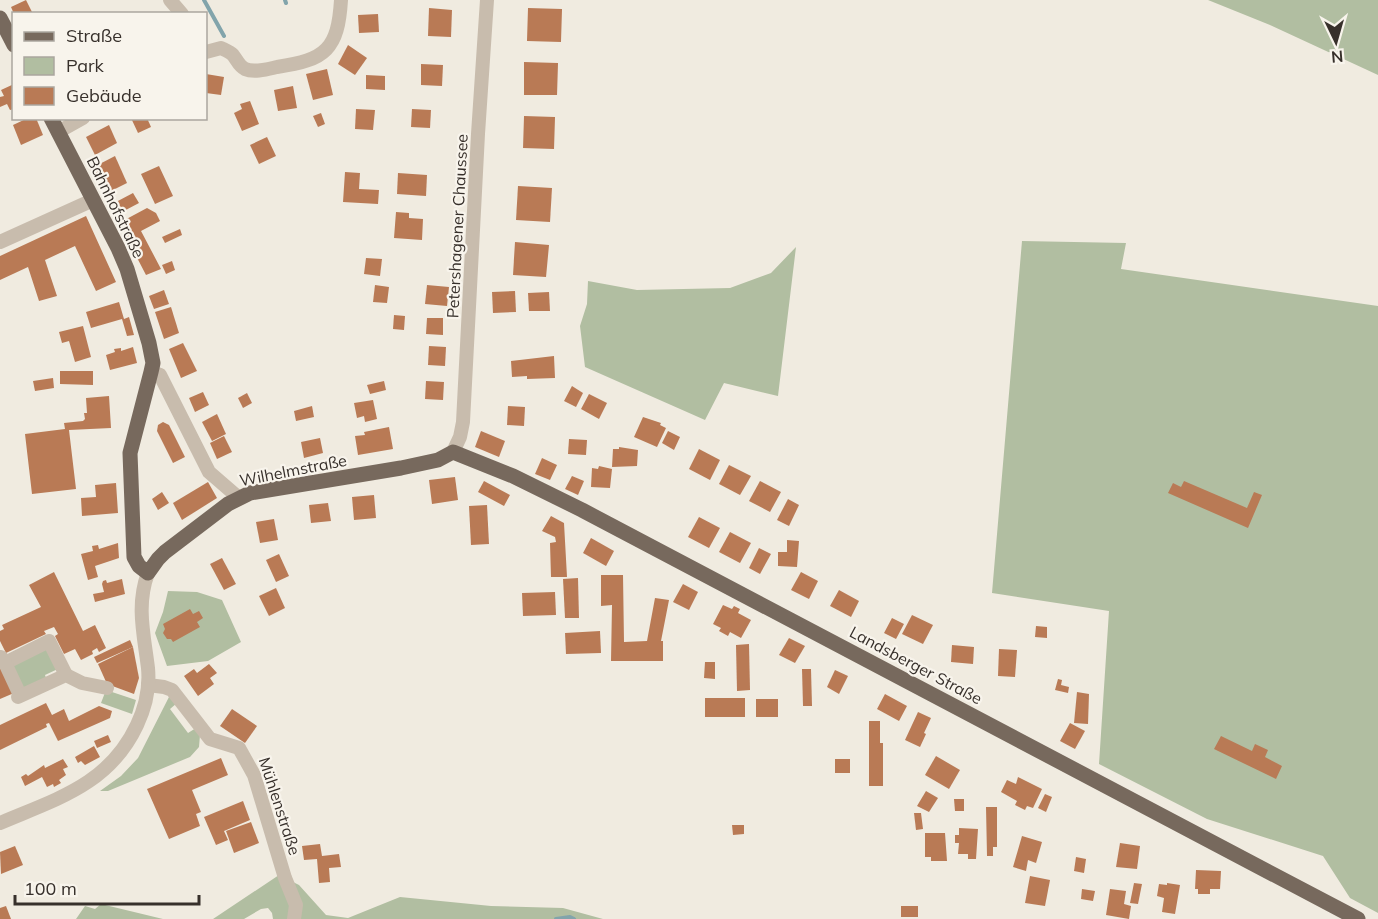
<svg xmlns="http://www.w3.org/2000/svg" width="1378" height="919" viewBox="0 0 1378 919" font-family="Mulish,sans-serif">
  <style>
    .green { fill: #b1bea1 }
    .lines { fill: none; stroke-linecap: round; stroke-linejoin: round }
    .stream { stroke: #82a4ab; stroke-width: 4 }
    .building { fill: #b97a55 }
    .minor { stroke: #c8bcad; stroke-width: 14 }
    .major { stroke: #77695d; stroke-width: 15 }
    .labels { text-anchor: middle; stroke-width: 4.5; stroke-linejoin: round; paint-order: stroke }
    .street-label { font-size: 16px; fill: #37302b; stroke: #f8f4ec }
  </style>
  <rect width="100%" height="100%" fill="#f0ebe0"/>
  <!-- green -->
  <g class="green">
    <path d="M 1208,0 L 1378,0 L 1378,75 L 1270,25 Z"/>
    <path d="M 1022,241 L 1126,243 L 1121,269 L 1378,306 L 1378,913 L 1350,898 L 1323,856 L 1207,819 L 1099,764 L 1109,611 L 992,593 Z"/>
    <path d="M 796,247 L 778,396 L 724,383 L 705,420 L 585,367 L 580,326 L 587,304 L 588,281 L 637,290 L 730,288 L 771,273 Z"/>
    <path d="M 168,591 L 197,592 L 222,600 L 241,642 L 208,661 L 167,666 L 155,633 L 163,612 Z"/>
    <path d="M 50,647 L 60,668 L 45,675 L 47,681 L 25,692 L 12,666 Z"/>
    <path d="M 106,690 L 136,700 L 132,714 L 101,703 Z"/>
    <path d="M 170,695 L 177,703 L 170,709 L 188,733 L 196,728 L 200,735 L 199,747 L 190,757 L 108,791 L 100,791 L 121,776 L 138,758 Z"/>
    <path d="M 279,875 L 299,885 L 326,915 L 348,918 L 400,897 L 491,906 L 563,908 L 603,919 L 273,919 L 272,913 L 268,908 L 261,909 L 244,919 L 213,919 Z"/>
    <path d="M 101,904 L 163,919 L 76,919 L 85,906 L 95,909 Z"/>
  </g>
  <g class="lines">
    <!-- stream -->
    <g class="stream">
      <path d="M 204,0 L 224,36"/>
      <path d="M 285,0 L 286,3"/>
      <path d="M 556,919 L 570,917 L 574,919"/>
    </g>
  </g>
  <!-- building -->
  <g class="building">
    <path d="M 26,0 L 33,14 L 14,14 L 11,7 Z"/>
    <path d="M 429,8 L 452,10 L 451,37 L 428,36 Z"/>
    <path d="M 528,8 L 562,9 L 561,42 L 527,41 Z"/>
    <path d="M 378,14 L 379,32 L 359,33 L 358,15 Z"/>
    <path d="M 348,45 L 367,58 L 355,75 L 338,64 Z"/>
    <path d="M 524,62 L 558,63 L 557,95 L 524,95 Z"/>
    <path d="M 421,64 L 443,65 L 442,86 L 421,85 Z"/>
    <path d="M 327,69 L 333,95 L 313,100 L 306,74 Z"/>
    <path d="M 206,74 L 224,77 L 221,95 L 206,93 Z"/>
    <path d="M 366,75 L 385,76 L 385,90 L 366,89 Z"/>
    <path d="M 14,84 L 14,109 L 10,110 L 7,104 L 0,107 L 0,97 L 4,96 L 1,90 Z"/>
    <path d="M 293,86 L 297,108 L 278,111 L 274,90 Z"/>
    <path d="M 250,101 L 259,124 L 242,131 L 234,113 L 242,109 L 240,104 Z"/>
    <path d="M 356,109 L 375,110 L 373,130 L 355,129 Z"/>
    <path d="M 412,109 L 431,110 L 430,128 L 411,127 Z"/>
    <path d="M 321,113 L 325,124 L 318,127 L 313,116 Z"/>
    <path d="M 524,116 L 555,117 L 554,149 L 523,148 Z"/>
    <path d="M 28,118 L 36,118 L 43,135 L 21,145 L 13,125 Z"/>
    <path d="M 131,118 L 147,118 L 151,127 L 138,133 Z"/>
    <path d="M 109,125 L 117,143 L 95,155 L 86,137 Z"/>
    <path d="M 267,137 L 276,156 L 259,164 L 250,145 Z"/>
    <path d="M 115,156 L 127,183 L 105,194 L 90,169 Z"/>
    <path d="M 159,166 L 173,196 L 155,204 L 141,174 Z"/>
    <path d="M 345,172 L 360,173 L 359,189 L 379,190 L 378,204 L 343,202 Z"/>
    <path d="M 398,173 L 427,175 L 426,196 L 397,194 Z"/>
    <path d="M 518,186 L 552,188 L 550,222 L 516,220 Z"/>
    <path d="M 133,193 L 139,203 L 122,212 L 116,202 Z"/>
    <path d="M 147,208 L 156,213 L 160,221 L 141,231 L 161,269 L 146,275 L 119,223 Z"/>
    <path d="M 396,212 L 409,213 L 409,218 L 423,219 L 422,240 L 394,238 Z"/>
    <path d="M 86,216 L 116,282 L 96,291 L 75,246 L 45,260 L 57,296 L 39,301 L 28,267 L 0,280 L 0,256 Z"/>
    <path d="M 180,229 L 182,235 L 165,243 L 162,237 Z"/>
    <path d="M 515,242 L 549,245 L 546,277 L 513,275 Z"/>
    <path d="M 366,258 L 382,259 L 380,276 L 364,274 Z"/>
    <path d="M 172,261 L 175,270 L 166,274 L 162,265 Z"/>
    <path d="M 375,285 L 389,287 L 387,303 L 373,302 Z"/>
    <path d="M 427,285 L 449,287 L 447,306 L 425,304 Z"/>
    <path d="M 164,290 L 169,304 L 154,309 L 149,296 Z"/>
    <path d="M 515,291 L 516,312 L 493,313 L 492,292 Z"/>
    <path d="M 549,292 L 550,311 L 529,311 L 528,293 Z"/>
    <path d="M 119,302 L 124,319 L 129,317 L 134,335 L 127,336 L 122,319 L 91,328 L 86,312 Z"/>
    <path d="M 171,307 L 179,333 L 164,339 L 155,312 Z"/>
    <path d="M 394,315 L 405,316 L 404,330 L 393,329 Z"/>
    <path d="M 427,318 L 443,318 L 443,335 L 426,334 Z"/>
    <path d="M 83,326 L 91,357 L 75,362 L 69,341 L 62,343 L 59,332 Z"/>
    <path d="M 183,343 L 197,371 L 181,378 L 169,349 Z"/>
    <path d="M 429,346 L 446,347 L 445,366 L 428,365 Z"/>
    <path d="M 133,347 L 137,363 L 110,370 L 106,355 L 115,352 L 114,349 L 121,348 L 121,351 Z"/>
    <path d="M 554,356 L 555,378 L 527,379 L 527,376 L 512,377 L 511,361 Z"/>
    <path d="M 60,371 L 93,371 L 93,385 L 60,384 Z"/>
    <path d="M 53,378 L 54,388 L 35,391 L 33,381 Z"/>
    <path d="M 384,381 L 386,390 L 370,394 L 367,385 Z"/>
    <path d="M 426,381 L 444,382 L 443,400 L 425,399 Z"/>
    <path d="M 572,386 L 583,393 L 576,407 L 564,401 Z"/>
    <path d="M 203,392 L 209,405 L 195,412 L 189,398 Z"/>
    <path d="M 247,393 L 252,403 L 243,408 L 238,398 Z"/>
    <path d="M 589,394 L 607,403 L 599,419 L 581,409 Z"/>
    <path d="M 109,396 L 111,428 L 69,430 L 76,489 L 32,494 L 25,434 L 65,429 L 64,423 L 83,421 L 85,419 L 84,413 L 87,413 L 86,398 Z"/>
    <path d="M 373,400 L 377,419 L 365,422 L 364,416 L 357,418 L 354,403 Z"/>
    <path d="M 312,406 L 314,417 L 296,421 L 294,411 Z"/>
    <path d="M 508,406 L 525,407 L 524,426 L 507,425 Z"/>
    <path d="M 217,414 L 226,434 L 212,441 L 202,422 Z"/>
    <path d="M 643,417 L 661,423 L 660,425 L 666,428 L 657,447 L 634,437 Z"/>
    <path d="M 163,422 L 169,425 L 185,457 L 173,463 L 157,431 L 158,425 Z"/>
    <path d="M 389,427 L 393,449 L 358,455 L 355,436 L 365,435 L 364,432 Z"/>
    <path d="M 481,431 L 505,441 L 499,457 L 475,447 Z"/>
    <path d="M 668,431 L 680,437 L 674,450 L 662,443 Z"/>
    <path d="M 224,436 L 232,452 L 217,459 L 210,443 Z"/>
    <path d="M 320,438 L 323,453 L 304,458 L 301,442 Z"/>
    <path d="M 569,439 L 587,440 L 586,455 L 568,454 Z"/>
    <path d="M 619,447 L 638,450 L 637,466 L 612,467 L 613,449 L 619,449 Z"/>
    <path d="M 699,449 L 720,460 L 710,480 L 689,469 Z"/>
    <path d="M 542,458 L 557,465 L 550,480 L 535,474 Z"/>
    <path d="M 729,465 L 751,476 L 740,495 L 719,484 Z"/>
    <path d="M 599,466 L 612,469 L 610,488 L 591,487 L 592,468 L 598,469 Z"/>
    <path d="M 572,476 L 584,481 L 578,495 L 565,489 Z"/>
    <path d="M 455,477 L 458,500 L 432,504 L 429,480 Z"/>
    <path d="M 484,481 L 510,495 L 504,506 L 478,492 Z"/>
    <path d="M 760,481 L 781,492 L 770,512 L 749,501 Z"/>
    <path d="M 1184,481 L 1247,508 L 1254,492 L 1262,495 L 1248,528 L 1168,493 L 1173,483 L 1181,487 Z"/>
    <path d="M 208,482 L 217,498 L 182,520 L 173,503 Z"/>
    <path d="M 116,483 L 118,513 L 82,516 L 81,498 L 96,497 L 95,485 Z"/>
    <path d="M 162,492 L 169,503 L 158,510 L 152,499 Z"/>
    <path d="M 374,495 L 376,518 L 354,520 L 352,497 Z"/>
    <path d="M 788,499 L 799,505 L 789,526 L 777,520 Z"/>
    <path d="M 328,503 L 331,521 L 311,523 L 309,505 Z"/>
    <path d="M 487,505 L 489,544 L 471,545 L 469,506 Z"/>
    <path d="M 551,516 L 564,523 L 567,577 L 551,577 L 550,543 L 556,542 L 555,537 L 542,531 Z"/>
    <path d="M 699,517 L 720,528 L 709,548 L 688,537 Z"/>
    <path d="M 274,519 L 278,540 L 260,543 L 256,522 Z"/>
    <path d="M 730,532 L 751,543 L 740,563 L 719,552 Z"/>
    <path d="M 591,538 L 614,551 L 606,566 L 583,553 Z"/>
    <path d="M 787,540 L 799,541 L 797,567 L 778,566 L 778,552 L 787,552 Z"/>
    <path d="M 118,543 L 119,558 L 95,566 L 98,577 L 88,580 L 81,554 L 93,551 L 92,546 L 98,545 L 99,549 Z"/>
    <path d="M 759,548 L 771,554 L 760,574 L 749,568 Z"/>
    <path d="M 279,554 L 289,576 L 276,582 L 266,560 Z"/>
    <path d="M 222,558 L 236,584 L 224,590 L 210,564 Z"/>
    <path d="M 54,572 L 83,631 L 95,625 L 106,648 L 99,652 L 97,648 L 92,651 L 93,654 L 81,660 L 75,649 L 64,654 L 55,636 L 58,634 L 54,627 L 44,631 L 46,634 L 6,653 L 0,641 L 0,631 L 4,629 L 2,625 L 41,607 L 29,585 Z"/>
    <path d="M 801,572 L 818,581 L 809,599 L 791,590 Z"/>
    <path d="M 601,575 L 623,575 L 624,642 L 647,641 L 655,598 L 669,600 L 661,641 L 663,641 L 663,661 L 611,661 L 612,605 L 601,606 Z"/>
    <path d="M 578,578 L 579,618 L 565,618 L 563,579 Z"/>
    <path d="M 122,579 L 125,594 L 95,602 L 93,594 L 104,592 L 102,584 L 103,581 L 106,580 L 107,583 Z"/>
    <path d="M 683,584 L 698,592 L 689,610 L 673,602 Z"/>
    <path d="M 276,588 L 285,608 L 269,616 L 259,596 Z"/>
    <path d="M 839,590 L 859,601 L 851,617 L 830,606 Z"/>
    <path d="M 555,592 L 556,615 L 523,616 L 522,593 Z"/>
    <path d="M 723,605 L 732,609 L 734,606 L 740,609 L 738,613 L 751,620 L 741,638 L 730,632 L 728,636 L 719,631 L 721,628 L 713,624 Z"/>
    <path d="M 190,609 L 193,614 L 199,611 L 203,618 L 197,622 L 200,627 L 173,642 L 171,639 L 167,639 L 163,633 L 165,629 L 163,624 Z"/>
    <path d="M 912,615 L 933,625 L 923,644 L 902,634 Z"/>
    <path d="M 892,618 L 904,624 L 896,639 L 884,633 Z"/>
    <path d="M 1036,626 L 1047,627 L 1047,638 L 1035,637 Z"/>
    <path d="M 600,631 L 601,653 L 566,654 L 565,633 Z"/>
    <path d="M 789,638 L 805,646 L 795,663 L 779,655 Z"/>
    <path d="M 130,640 L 133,647 L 97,663 L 94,657 Z"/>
    <path d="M 749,644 L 750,690 L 737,691 L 736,645 Z"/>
    <path d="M 952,645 L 974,647 L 973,664 L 951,662 Z"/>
    <path d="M 133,647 L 139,678 L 134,694 L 107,684 L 98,664 Z"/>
    <path d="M 999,649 L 1017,650 L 1015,677 L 998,676 Z"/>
    <path d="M 705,662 L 715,662 L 715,679 L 704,678 Z"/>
    <path d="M 209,664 L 217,673 L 210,678 L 214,684 L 198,696 L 184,676 L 194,669 L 197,673 Z"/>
    <path d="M 0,665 L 14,693 L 0,699 Z"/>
    <path d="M 802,669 L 811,669 L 812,706 L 803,706 Z"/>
    <path d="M 835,670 L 848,676 L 839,694 L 827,687 Z"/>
    <path d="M 1058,679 L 1062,680 L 1061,685 L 1069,687 L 1068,693 L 1055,690 Z"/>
    <path d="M 1077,692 L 1089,694 L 1088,724 L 1074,723 Z"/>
    <path d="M 885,694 L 907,706 L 899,721 L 877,709 Z"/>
    <rect x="705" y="698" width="40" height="19"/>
    <rect x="756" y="699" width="22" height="18"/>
    <path d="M 46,703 L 52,715 L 64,709 L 69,721 L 99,706 L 112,711 L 110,718 L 58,741 L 49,723 L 46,724 L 47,727 L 0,750 L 0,725 Z"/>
    <path d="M 232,709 L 257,726 L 245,743 L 220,726 Z"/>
    <path d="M 918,712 L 931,718 L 924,733 L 926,734 L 920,747 L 905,740 Z"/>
    <path d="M 869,721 L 880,721 L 880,743 L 883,743 L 883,786 L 869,786 Z"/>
    <path d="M 1070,723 L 1085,731 L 1075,749 L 1060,741 Z"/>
    <path d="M 108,735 L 111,742 L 97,748 L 94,741 Z"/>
    <path d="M 1221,736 L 1252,751 L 1255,744 L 1268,750 L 1265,757 L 1282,766 L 1276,779 L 1214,749 Z"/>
    <path d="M 94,746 L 100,757 L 85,765 L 81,761 L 78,763 L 75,757 Z"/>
    <path d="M 936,756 L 960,770 L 949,789 L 925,775 Z"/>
    <path d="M 221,758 L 228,775 L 192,790 L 201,812 L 196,814 L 200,826 L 169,839 L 147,789 Z"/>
    <path d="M 63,759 L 68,767 L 63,769 L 66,775 L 59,780 L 61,783 L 54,787 L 53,784 L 47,787 L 42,777 L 25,786 L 21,777 L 26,774 L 28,776 L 44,765 L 45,768 Z"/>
    <rect x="835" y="759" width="15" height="14"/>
    <path d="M 1018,777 L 1042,789 L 1033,808 L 1027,806 L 1025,810 L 1015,805 L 1017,801 L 1001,792 L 1007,780 L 1016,784 Z"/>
    <path d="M 926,791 L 938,798 L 929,812 L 917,806 Z"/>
    <path d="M 1045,794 L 1052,797 L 1046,812 L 1038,808 Z"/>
    <path d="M 954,799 L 964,799 L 964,811 L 955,811 Z"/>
    <path d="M 243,801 L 250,820 L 224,831 L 228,840 L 216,845 L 204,817 Z"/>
    <path d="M 986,807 L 997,807 L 997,847 L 993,847 L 993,856 L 987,856 Z"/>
    <path d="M 914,813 L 921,813 L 923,829 L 916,830 Z"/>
    <path d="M 251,822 L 259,843 L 234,853 L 226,831 Z"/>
    <path d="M 732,825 L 744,825 L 744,834 L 733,835 Z"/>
    <path d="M 959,828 L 978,829 L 976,859 L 968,859 L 968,854 L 958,854 L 959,843 L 955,843 L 955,835 L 959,835 Z"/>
    <path d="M 925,833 L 945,833 L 947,861 L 931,861 L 931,857 L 925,857 Z"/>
    <path d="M 1022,836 L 1042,842 L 1036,863 L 1028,860 L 1026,871 L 1013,867 Z"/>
    <path d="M 1120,843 L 1140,846 L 1137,869 L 1116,867 Z"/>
    <path d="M 320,844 L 322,856 L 339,854 L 341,867 L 329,868 L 330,882 L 319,883 L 317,859 L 304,860 L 302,846 Z"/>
    <path d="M 15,846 L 23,865 L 1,874 L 0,852 Z"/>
    <path d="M 1076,857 L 1086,859 L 1084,873 L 1074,871 Z"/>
    <path d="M 1196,870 L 1221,871 L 1220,889 L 1210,889 L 1210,894 L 1198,894 L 1198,889 L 1195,889 Z"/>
    <path d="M 1030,876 L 1050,880 L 1045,906 L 1025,903 Z"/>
    <path d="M 1134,883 L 1142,884 L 1138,904 L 1130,903 Z"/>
    <path d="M 1167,883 L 1180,885 L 1175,914 L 1162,912 L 1164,898 L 1157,896 L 1159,884 L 1167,885 Z"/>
    <path d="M 1082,889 L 1095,891 L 1093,901 L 1081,899 Z"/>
    <path d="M 1110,889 L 1126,891 L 1124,904 L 1131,906 L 1129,919 L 1106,915 Z"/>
    <path d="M 6,906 L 11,919 L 0,919 L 0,908 Z"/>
    <rect x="901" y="906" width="17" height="11"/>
  </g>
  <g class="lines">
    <!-- minor -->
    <g class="minor">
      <path d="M 170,0 L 182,14"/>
      <path d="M 206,52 L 221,48 C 225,50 230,52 233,55 C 237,60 239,66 245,69 C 254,73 268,69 277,67 C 326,60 338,49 341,0"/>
      <path d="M 58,132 L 83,118"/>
      <path d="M 0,242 L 93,200"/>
      <path d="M 151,372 L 160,375 L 209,472 L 239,498"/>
      <path d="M 453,452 L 460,437 L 463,422 L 478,134 L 487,0"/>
      <path d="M 1,657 L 5,663 L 49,641 L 66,675"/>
      <path d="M 5,663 L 20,695"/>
      <path d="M 148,685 L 164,687 L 172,690 L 210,739 L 239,748 L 254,775 L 285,878 L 296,905 L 294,919"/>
      <path d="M 18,697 L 66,675 L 82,683 L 107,688"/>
      <path d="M 0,823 C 56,799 109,785 137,725 C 146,706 150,689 148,668 C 144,635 136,605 148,573"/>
    </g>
    <!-- major -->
    <g class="major">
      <path d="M 0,18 L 14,45"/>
      <path d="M 51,118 L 118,248 L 127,269 L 149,343 L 153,363 L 151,372 L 130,453 L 134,557 L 139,566 L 148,573 L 158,559 L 165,552 L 228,504 L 250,493 L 401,468 L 438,460 L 453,452 L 513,476 L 582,510 L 1358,919"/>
    </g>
  </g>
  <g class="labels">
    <!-- street labels -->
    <g class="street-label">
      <text transform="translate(116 207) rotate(64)" y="6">Bahnhofstraße</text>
      <text transform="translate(457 226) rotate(-87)" y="6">Petershagener Chaussee</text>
      <text transform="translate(293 470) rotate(-11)" y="6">Wilhelmstraße</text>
      <text transform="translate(916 665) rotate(28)" y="6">Landsberger Straße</text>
      <text transform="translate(280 806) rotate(72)" y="6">Mühlenstraße</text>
    </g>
  </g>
  <!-- legend -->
  <rect x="12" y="12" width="195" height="108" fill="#f8f4ec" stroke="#aba69f" stroke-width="1.5"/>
  <rect x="24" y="32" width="30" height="9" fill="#77695d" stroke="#aba69f" stroke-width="1.5"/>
  <text x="66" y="42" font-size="18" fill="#37302b">Straße</text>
  <rect x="24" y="57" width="30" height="18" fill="#b1bea1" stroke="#aba69f" stroke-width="1.5"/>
  <text x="66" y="72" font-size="18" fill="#37302b">Park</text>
  <rect x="24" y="87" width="30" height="18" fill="#b97a55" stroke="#aba69f" stroke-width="1.5"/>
  <text x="66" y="102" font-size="18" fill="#37302b">Gebäude</text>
  <!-- north arrow -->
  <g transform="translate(1336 42) rotate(175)" stroke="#f8f4ec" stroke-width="4.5" paint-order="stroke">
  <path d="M0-4.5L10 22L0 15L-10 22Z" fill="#37302b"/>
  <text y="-9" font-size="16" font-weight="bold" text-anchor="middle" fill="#37302b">N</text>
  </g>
  <!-- scale -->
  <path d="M15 895v9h184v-9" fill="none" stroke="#37302b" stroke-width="3"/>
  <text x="24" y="895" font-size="18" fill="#37302b" stroke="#f8f4ec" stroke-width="4.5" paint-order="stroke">100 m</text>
</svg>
